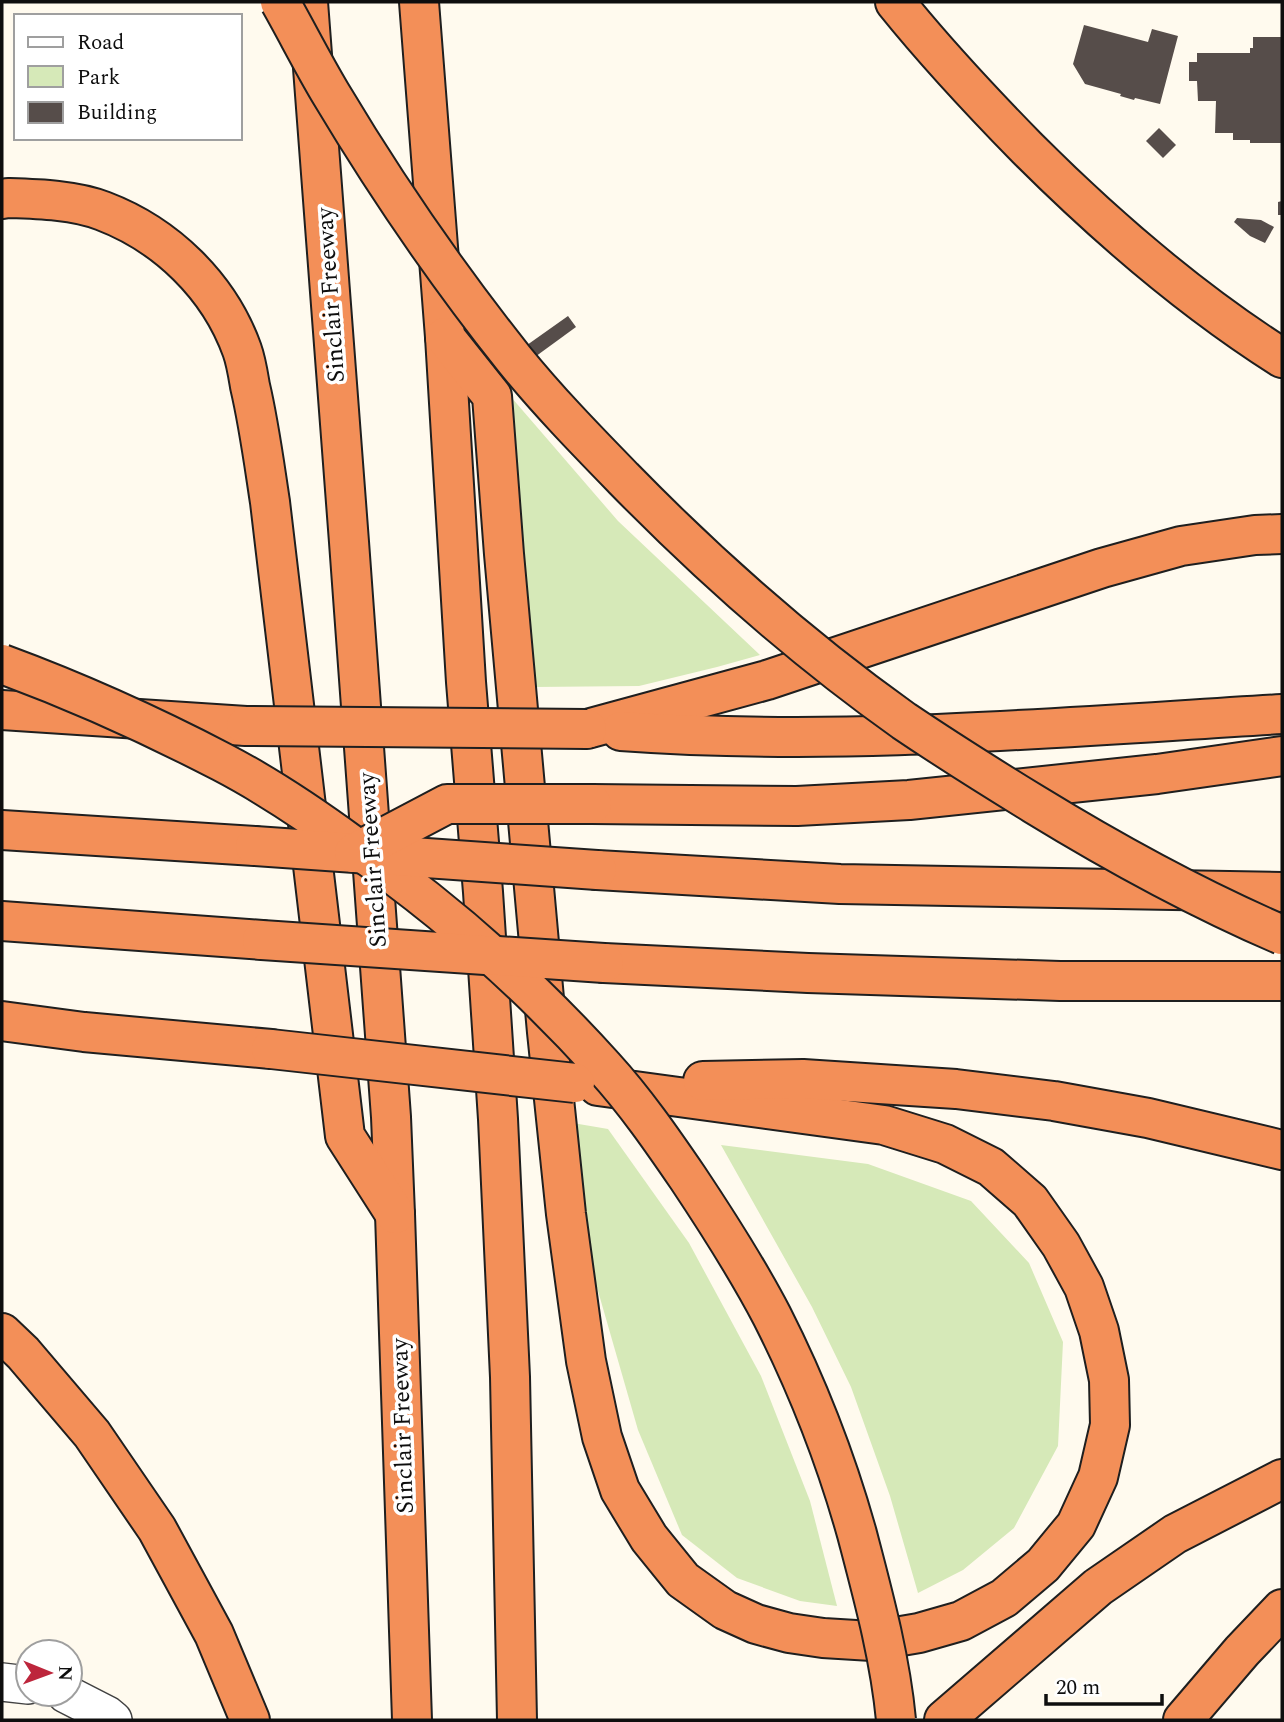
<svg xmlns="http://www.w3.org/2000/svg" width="1284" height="1722" viewBox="0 0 1284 1722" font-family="Spectral,serif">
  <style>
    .green { fill: #d6e9b8 }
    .building { fill: #564d4a }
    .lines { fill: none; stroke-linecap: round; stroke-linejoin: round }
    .minor-casing { stroke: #414141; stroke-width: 40 }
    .highway-casing { stroke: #1f1f1f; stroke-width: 42 }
    .minor { stroke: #fff; stroke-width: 37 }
    .highway { stroke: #f38f58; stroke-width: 38 }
    .highway-bridge-casing { stroke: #1f1f1f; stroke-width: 42; stroke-linecap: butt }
    .highway-bridge { stroke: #f38f58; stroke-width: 38 }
    .labels { text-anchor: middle; stroke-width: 7; stroke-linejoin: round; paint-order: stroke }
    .street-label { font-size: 24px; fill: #0e0e0e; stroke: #fff }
  </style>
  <rect width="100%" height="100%" fill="#fffaee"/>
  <!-- green -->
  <g class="green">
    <path d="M 511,397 L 618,521 L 760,655 L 717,667 L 639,686 L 534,687 Z"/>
    <path d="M 567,1122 L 608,1129 L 689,1243 L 761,1376 L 810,1501 L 837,1606 L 800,1601 L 737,1578 L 682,1535 L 638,1430 L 594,1277 Z"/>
    <path d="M 721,1145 L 868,1164 L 971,1201 L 1029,1263 L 1063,1342 L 1058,1446 L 1014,1528 L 963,1570 L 918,1593 L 890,1496 L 851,1387 L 812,1307 Z"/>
  </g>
  <!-- building -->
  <g class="building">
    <path d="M 1084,25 L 1148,42 L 1152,29 L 1178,36 L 1160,104 L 1135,98 L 1134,100 L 1120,96 L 1121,94 L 1085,84 L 1073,64 Z"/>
    <path d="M 1253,37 L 1282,37 L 1282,143 L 1250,143 L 1250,140 L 1233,140 L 1233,133 L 1215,133 L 1216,101 L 1198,101 L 1197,81 L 1189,81 L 1189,62 L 1197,62 L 1197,53 L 1250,53 L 1250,48 L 1253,48 Z"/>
    <path d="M 1159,128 L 1176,145 L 1163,158 L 1146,141 Z"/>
    <path d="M 1282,201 L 1282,215 L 1278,215 L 1278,202 Z"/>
    <path d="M 1237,218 L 1261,220 L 1274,227 L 1265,243 L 1250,236 L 1234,222 Z"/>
    <path d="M 568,316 L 576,327 L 528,362 L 520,350 Z"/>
  </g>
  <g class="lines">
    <!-- minor casing -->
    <g class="minor-casing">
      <g id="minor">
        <path d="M 2,1682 L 28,1685"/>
        <path d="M 66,1694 L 107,1715 L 113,1720"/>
      </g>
    </g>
    <!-- highway casing -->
    <g class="highway-casing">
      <g id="highway">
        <path d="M 308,2 L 349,542 L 391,1117 L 395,1214 L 412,1720"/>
        <path d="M 419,2 L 445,337 L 466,682 L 483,892 L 498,1119 L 510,1377 L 517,1720"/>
        <path d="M 895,2 C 936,53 981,101 1027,148 C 1105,226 1189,299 1282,358"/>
        <path d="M 2,199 L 8,198 C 39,199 75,200 103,211 C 166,235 219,286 242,350 C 246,361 248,374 250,386 C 259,424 264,463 270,502 L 345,1136 L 395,1214"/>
        <path d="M 445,337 L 492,396 L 504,554 L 547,1032 L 566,1214 L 586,1361 L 602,1437 L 620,1490 L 649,1538 L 683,1580 L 725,1610 L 756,1624 L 789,1633 L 823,1638 L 872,1641 L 919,1633 L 961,1621 L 1004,1598 L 1043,1565 L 1076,1525 L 1098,1477 L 1110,1425 L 1109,1380 L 1099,1331 L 1084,1287 L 1061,1245 L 1030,1201 L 991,1167 L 945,1144 L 884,1125 L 598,1086"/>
        <path d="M 2,710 L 246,726"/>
        <path d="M 587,729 L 767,680 L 1102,568 L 1181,546 L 1255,535 L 1282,534"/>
        <path d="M 621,731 C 841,747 1062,727 1282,714"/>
        <path d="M 592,804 L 797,806 L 909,800 L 1157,774 L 1282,756"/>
        <path d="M 2,830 L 255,846"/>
        <path d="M 597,870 L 840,884 L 1282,892"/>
        <path d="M 2,921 L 262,940"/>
        <path d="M 604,963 L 808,973 L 1060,981 L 1282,981"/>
        <path d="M 2,1021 L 84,1032 L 271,1049"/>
        <path d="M 703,1081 L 803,1079 L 956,1089 L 1054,1101 L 1148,1118 L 1282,1150"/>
        <path d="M 2,1333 L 23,1353 L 92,1434 L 157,1529 L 214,1634 L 250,1720"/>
        <path d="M 944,1720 L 1098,1587 L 1175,1534 L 1282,1479"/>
        <path d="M 1183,1720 L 1242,1651 L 1282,1609"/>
      </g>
    </g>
    <!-- minor -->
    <use href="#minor" class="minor"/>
    <!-- highway -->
    <use href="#highway" class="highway"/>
    <!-- highway-bridge casing -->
    <g class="highway-bridge-casing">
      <g id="highway-bridge">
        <path d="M 280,2 C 297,32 313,64 331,94 C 386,186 447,275 514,359 C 548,401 586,440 623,478 C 709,566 804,650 904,721 C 947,750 990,777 1034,804 C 1114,853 1196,898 1282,935"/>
        <path d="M 2,664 C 78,692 151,725 222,762 C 268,786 311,815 352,845 C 445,909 529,984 604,1067 C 635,1101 662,1140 688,1178 C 718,1223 747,1268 772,1316 C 807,1385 836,1459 857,1534 C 873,1595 890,1657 896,1720"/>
        <path d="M 246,726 L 587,729"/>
        <path d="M 255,846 L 597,870"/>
        <path d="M 354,853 L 447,804 L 592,804"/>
        <path d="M 262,940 L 604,963"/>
        <path d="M 271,1049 L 575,1083"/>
      </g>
    </g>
    <!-- highway-bridge -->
    <use href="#highway-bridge" class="highway-bridge"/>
  </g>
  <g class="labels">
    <!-- street labels -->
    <g class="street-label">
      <text transform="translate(330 295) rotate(-94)" y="8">Sinclair Freeway</text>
      <text transform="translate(372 860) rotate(-94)" y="8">Sinclair Freeway</text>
      <text transform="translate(402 1426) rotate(-92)" y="8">Sinclair Freeway</text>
    </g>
  </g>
  <!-- border -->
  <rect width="1284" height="1722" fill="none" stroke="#0e0e0e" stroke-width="7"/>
  <!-- legend -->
  <rect x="14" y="14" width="228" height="126" fill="#ffffff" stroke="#9f9f9f" stroke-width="2"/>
  <rect x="28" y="37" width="35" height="10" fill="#ffffff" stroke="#9f9f9f" stroke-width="2"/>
  <text x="77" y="49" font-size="21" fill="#0e0e0e">Road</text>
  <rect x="28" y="66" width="35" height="21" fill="#d6e9b8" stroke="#9f9f9f" stroke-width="2"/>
  <text x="77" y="84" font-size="21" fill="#0e0e0e">Park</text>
  <rect x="28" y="102" width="35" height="21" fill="#564d4a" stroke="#9f9f9f" stroke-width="2"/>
  <text x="77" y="119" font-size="21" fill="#0e0e0e">Building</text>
  <!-- north arrow -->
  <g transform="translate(49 1673) rotate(91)"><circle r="33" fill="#ffffff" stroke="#9f9f9f" stroke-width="2"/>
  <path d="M0-5L12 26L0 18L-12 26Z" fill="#bd263c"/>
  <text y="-10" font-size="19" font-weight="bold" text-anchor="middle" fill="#0e0e0e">N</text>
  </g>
  <!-- scale -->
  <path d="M1046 1694v10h116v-10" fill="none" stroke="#0e0e0e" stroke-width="3.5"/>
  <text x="1056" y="1694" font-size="21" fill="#0e0e0e" stroke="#ffffff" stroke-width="5" paint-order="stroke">20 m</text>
</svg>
